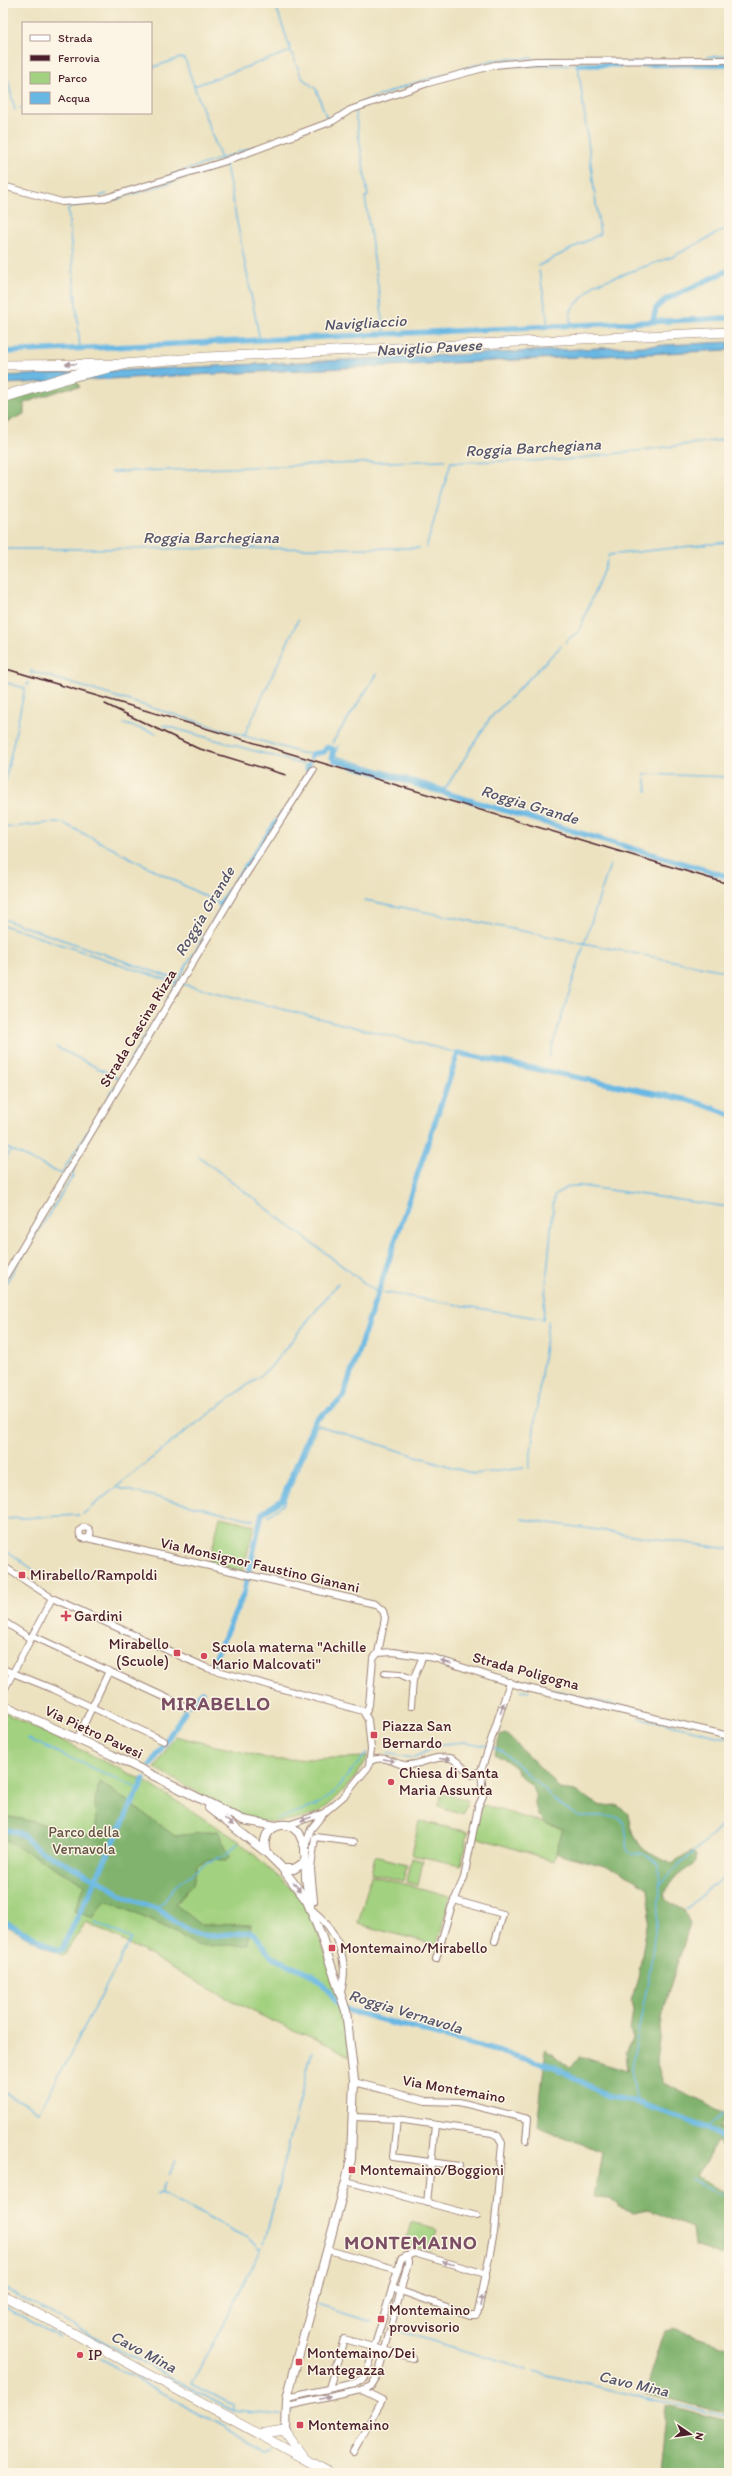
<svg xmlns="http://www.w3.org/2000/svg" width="732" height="2476" viewBox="0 0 732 2476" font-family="Itim,sans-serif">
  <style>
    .green { fill: #a2d17f; stroke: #767855 }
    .forest { fill: #81b36e; stroke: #66694c }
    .water { fill: #69b8e3; stroke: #5a6c87 }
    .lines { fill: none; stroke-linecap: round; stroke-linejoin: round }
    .stream { stroke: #69b8e3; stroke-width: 1.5 }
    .canal { stroke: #69b8e3; stroke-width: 5.5 }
    .street-casing { stroke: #9b8076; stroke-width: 8 }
    .secondary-casing { stroke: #9b8076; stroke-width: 10 }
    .primary-casing { stroke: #9b8076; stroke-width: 10 }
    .highway-casing { stroke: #9b8076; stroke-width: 12 }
    .street { stroke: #fff; stroke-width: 6 }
    .secondary { stroke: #fff; stroke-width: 8 }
    .primary { stroke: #fff; stroke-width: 9 }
    .highway { stroke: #fff; stroke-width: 11 }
    .rail { stroke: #4a1f2b; stroke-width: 1.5 }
    .oneway { fill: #ae9aa0 }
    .poi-dot { fill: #d1495b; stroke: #fcf5e5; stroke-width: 1.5 }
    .labels { text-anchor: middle; stroke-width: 3; stroke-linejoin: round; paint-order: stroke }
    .street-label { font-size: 15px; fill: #4a1f2b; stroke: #fcf5e5 }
    .poi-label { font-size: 15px; fill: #4a1f2b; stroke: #fcf5e5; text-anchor: start }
    .park-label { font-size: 15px; fill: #645444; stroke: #fcf5e5 }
    .water-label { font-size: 16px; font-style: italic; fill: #55556b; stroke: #fcf5e5 }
    .district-label { font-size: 19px; font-weight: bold; letter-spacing: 1px; fill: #7b4f64; stroke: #fcf5e5 }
  </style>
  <rect width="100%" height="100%" fill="#fcf5e5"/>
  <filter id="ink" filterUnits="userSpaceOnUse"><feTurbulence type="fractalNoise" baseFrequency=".025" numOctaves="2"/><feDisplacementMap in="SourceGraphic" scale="8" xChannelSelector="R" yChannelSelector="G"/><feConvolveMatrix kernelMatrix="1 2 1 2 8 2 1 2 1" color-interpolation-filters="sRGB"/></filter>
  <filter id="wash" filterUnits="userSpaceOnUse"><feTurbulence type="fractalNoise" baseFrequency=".012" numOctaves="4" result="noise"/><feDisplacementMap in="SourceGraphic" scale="16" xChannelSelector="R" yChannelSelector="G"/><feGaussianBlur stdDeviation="0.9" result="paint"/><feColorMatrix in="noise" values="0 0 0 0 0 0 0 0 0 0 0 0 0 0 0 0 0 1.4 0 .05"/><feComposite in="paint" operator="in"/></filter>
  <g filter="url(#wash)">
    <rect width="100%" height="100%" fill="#ece2c0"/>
    <!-- green -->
    <g class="green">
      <path d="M 220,1517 L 254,1525 L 243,1571 L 209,1563 Z"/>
      <path d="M 3,1712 L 143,1780 L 239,1841 L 306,1902 L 340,1994 L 350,2057 C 323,2039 291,2031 262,2016 C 202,1987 146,1951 86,1922 L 63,1956 L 3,1924 Z"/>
      <path d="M 175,1736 L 275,1760 L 368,1757 C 359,1774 333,1806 315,1814 C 299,1822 266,1825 249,1818 C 217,1806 186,1785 155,1768 Z"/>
      <path d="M 442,1793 L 468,1800 L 463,1814 L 438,1806 Z"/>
      <path d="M 483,1805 L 563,1829 L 554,1861 L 473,1836 Z"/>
      <path d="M 419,1821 L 468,1832 L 461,1865 L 412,1855 Z"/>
      <path d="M 375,1856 L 407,1864 L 403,1881 L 371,1873 Z"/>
      <path d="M 411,1858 L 423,1861 L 418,1885 L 406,1882 Z"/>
      <path d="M 371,1875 L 450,1896 L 437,1945 L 358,1924 Z"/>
      <path d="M 411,2222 L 437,2230 L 430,2251 L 404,2245 Z"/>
    </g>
    <!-- forest -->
    <g class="forest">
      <path d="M 74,378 L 80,387 L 68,388 L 24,403 L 24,414 L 3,424 L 3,402 Z"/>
      <path d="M 506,1734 L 553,1780 L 559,1789 L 575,1791 L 601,1806 L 616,1805 L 623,1809 L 628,1814 L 631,1830 L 643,1850 L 672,1864 L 691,1852 L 696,1855 L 695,1862 C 686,1872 658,1884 666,1900 L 684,1910 L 690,1924 L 664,2006 L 656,2060 L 663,2083 L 727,2114 L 718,2130 L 728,2121 L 729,2155 L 717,2141 L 697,2177 L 729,2194 L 729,2238 L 722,2255 L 694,2246 L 692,2228 L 646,2209 L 634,2212 L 619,2207 L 609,2199 L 594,2198 L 602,2152 L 537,2126 L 546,2049 L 570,2068 L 579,2056 L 627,2071 L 625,2053 L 633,2037 L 630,2030 L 633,2011 L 631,2001 L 638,1978 L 650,1908 L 648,1888 L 616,1869 L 556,1853 L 563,1829 L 546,1824 L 538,1816 L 535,1804 L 536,1794 L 532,1786 L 521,1777 L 514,1766 L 495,1753 L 500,1736 Z"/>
      <path d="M 100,1782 L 175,1836 L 218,1831 L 230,1856 L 226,1860 L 209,1859 L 197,1865 L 193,1884 L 175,1904 L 200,1924 L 251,1925 L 248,1945 L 196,1946 L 176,1932 L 105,1900 L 93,1918 L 74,1911 L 85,1885 L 9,1842 L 3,1841 L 3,1816 L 22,1819 L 91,1836 L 96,1830 L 95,1799 Z"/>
      <path d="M 673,2329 L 729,2348 L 729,2414 L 645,2393 L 665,2331 Z"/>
      <path d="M 666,2406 L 729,2421 L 729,2473 L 659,2473 Z"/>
    </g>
    <!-- water -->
    <path class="water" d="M 729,342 L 729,350 L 3,384 L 3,376 Z"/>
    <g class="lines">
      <!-- stream -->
      <g class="stream">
        <path d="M 275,3 L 291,51"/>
        <path d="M 707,57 L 729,56"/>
        <path d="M 547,58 L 555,58"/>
        <path d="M 3,59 L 5,69"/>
        <path d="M 515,66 L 578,65 L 600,234 L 538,266"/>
        <path d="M 151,68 L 180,58 L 185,59 L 194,86 L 291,51 L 302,78 L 316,89 L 327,119"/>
        <path d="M 3,70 L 5,69 L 15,110"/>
        <path d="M 194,86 L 221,159"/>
        <path d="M 360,103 L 408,85 L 493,60 L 533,58"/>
        <path d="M 20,108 L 23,107"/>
        <path d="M 355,111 L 368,196 L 365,197 L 385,334"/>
        <path d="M 318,123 L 344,111"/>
        <path d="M 299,130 L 309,126"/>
        <path d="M 238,152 L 257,146"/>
        <path d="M 168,176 L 235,154"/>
        <path d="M 100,196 L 107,194"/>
        <path d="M 539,271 L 547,314 L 547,326"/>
        <path d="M 570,325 L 571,310 L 595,284 L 672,257 L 729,227"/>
        <path d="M 80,349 L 68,209 L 73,206 L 108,202 L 226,165 L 260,341"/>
        <path d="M 111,472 L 445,460"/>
        <path d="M 426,548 L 451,462 L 565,460 L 729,439"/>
        <path d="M 3,549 L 419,548"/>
        <path d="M 608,557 L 609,555 L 729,542"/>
        <path d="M 565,642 L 579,631 L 607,561"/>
        <path d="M 31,674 L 31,671 L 301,753 L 312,754"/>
        <path d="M 3,682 L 25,688 L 3,791"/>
        <path d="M 27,685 L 28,682"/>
        <path d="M 509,699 L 561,646"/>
        <path d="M 124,724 L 156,733"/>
        <path d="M 163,725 L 308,766"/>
        <path d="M 244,736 L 298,620"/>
        <path d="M 332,743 L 377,674"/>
        <path d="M 338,746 L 335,756 L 445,789 L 491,717 L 507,701"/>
        <path d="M 645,776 L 645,774 L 729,777"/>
        <path d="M 646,780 L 647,791"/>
        <path d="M 3,828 L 57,822 L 63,823 L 220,904 L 219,911 L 176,983 L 3,925"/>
        <path d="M 365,900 L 729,972"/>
        <path d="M 3,919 L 172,978"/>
        <path d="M 584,944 L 610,865"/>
        <path d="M 182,984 L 458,1053"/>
        <path d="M 166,1001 L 176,983"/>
        <path d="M 56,1047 L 120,1079"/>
        <path d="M 549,1057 L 583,948"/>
        <path d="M 123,1072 L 155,1020"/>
        <path d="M 3,1146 L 11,1150"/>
        <path d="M 197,1155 L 375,1291 L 543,1319 L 554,1197 C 563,1188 569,1185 581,1186 L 729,1207"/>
        <path d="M 3,1164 L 11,1150 L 61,1174 L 115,1087"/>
        <path d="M 5,1284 L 73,1176 L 74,1166"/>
        <path d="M 529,1468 L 548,1321"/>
        <path d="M 118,1488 L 254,1520"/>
        <path d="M 83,1514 L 178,1437 L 269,1369 L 338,1283"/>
        <path d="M 268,1516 L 284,1504 L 317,1425 L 474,1474 L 524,1468"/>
        <path d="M 3,1519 L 79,1515"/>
        <path d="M 522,1519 L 729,1549"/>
        <path d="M 3,1548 L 38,1573 L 42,1572"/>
        <path d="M 728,1598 L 729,1566"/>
        <path d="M 502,1676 L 520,1682 L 691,1723"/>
        <path d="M 521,1690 L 529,1691"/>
        <path d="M 638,1717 L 729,1739"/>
        <path d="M 28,1739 L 139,1789"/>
        <path d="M 491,1747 L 503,1751 L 558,1803 L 578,1816 L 617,1816 C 627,1825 627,1837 628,1851 L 633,1855 C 645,1852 651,1856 659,1865 L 660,1893 L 649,1976 L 631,2069 L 637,2102"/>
        <path d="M 387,1753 L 412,1758 L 443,1744 L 465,1742 L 488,1746"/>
        <path d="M 277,1819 L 315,1806 L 332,1794 L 367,1753"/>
        <path d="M 660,1883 L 729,1819"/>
        <path d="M 155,1908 L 163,1903 L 175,1886 L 206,1863 L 226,1855 L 238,1843"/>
        <path d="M 686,1909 L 729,1872"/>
        <path d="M 3,2092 L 39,2111 L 40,2109"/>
        <path d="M 42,2107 L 131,1939 L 95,1922"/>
        <path d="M 708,2128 L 729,2107"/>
        <path d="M 169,2175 L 176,2161"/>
        <path d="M 692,2180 L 729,2198"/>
        <path d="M 165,2183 L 161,2193 L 248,2238 L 260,2250"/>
        <path d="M 157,2195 L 161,2193"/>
        <path d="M 264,2244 L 312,2051"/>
        <path d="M 3,2288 L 233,2411 L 280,2415"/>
        <path d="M 317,2305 L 372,2322"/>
        <path d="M 3,2306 L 59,2337"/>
        <path d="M 396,2330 L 528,2370"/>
        <path d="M 101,2359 L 265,2449 L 272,2447"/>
        <path d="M 534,2372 L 729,2417"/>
        <path d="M 233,2411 L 233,2405 L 192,2384 L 262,2248"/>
        <path d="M 291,2412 L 292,2410"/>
        <path d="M 341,2472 L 343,2473"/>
      </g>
      <!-- canal -->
      <g class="canal">
        <path d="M 578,65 L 729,64"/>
        <path d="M 653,321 L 656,308 L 665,300 L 729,270"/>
        <path d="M 3,352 L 729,318"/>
        <path d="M 333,749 L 332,757 L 334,760 L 729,877"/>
        <path d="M 311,757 L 312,754 L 324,752 L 327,747 L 330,748"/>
        <path d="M 307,769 L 309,764"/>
        <path d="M 220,904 L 282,814"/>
        <path d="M 211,1667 L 244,1593 L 262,1513 L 282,1500 L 314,1422 C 323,1412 335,1408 343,1397 L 458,1053 L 693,1101 L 729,1114"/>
        <path d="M 190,1705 L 202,1692"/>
        <path d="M 151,1765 L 185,1711"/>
        <path d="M 3,1829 L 20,1833 L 36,1848 L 94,1878"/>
        <path d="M 100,1881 L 127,1898 L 155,1908 L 194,1934 L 209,1936 L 251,1932 C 262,1939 264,1952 276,1959 C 290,1967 306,1968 318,1979 C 332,1992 331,2002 350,2011 L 555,2067 L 609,2097 L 630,2100 L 708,2128 L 729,2143"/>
        <path d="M 3,1921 L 59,1951 L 62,1949 L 144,1779"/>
      </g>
    </g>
  </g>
  <g filter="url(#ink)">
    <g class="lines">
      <!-- street casing -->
      <g class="street-casing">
        <g id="street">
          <path d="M 3,186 L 62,202 L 102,199 L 223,162 L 333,121 L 350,110 L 428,83 L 495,65 L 536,61 L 729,60"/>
          <path d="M 3,1280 L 239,885 L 313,770"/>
          <circle cx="85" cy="1533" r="5.5"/>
          <path d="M 87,1538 L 375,1604 L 383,1611 L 385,1618 L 378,1653"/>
          <path d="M 3,1566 L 52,1598 L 207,1668 L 363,1711 L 368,1720 L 371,1749 L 369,1766 L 345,1795 L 324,1813 L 311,1829 L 305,1847"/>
          <path d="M 3,1621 L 31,1639"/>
          <path d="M 33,1636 L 186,1707"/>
          <path d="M 3,1669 L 53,1689 L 164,1741"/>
          <path d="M 385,1673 L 400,1674 L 413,1680"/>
          <path d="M 3,1692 L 52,1598"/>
          <path d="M 411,1706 L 413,1680 L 423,1656"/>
          <path d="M 365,1713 L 369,1705 L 373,1659 L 378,1653 L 393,1652 L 434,1658 L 523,1687 L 729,1736"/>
          <path d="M 77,1739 L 109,1671"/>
          <path d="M 370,1761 C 389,1753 396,1767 409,1765 C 422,1764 436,1755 450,1758 C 459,1760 464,1770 472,1775 L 481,1771 L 510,1682"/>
          <path d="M 288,1825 L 324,1813"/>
          <path d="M 454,1900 L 503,1914 L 495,1941"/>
          <path d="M 314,1901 L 311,1869 L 315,1837 L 354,1842"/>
          <path d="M 311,1909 C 337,1929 350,1960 341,1992"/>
          <path d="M 436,1959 L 451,1908 L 464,1878 L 478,1807 L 483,1796 L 481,1771"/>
          <path d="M 354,2082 L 426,2101 L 459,2102 L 528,2119 L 526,2140"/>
          <path d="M 354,2117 L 397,2119 L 492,2133 L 498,2136 L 502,2143 L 494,2233 L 478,2312 L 476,2315 L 470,2315 L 392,2288"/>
          <path d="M 397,2119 L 393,2157 L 459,2166"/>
          <path d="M 346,2181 L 477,2216"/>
          <path d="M 427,2203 L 435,2125"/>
          <path d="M 328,2250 L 398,2270"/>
          <path d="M 329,2388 L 344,2339 L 413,2358"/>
          <path d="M 287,2398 L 355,2383 L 365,2378 L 401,2259 L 414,2253 L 486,2274"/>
          <path d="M 287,2406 L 362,2390 L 371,2386 L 378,2375 L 408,2263 L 407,2256"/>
          <path d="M 353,2452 L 382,2400 L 362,2390"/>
        </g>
      </g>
      <!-- secondary casing -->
      <g class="secondary-casing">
        <g id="secondary">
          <path d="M 3,1705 L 112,1755 L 243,1820 L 276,1826"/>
          <path d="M 209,1808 L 266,1852"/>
          <path d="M 283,1869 L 294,1869 L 305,1862"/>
          <path d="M 286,2431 L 287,2398 L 346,2181 L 351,2159 L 354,2080 L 346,2011 L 321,1935 L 307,1901 L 283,1869 L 266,1852 C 261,1835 273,1821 291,1826 L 299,1833 L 305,1847 L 306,1879 L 310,1905"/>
        </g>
      </g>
      <!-- primary casing -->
      <g class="primary-casing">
        <g id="primary">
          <path d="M 3,365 L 124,364 L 207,357 L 729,332"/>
          <path d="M 3,2295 L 330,2473"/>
          <path d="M 259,2434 L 284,2430 L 302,2455"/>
        </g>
      </g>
      <!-- highway casing -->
      <g class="highway-casing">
        <path id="highway" d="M 3,397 L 75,375 L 124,364"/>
      </g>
      <!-- street -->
      <use href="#street" class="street"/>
      <!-- secondary -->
      <use href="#secondary" class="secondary"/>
      <!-- primary -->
      <use href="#primary" class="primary"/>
      <!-- highway -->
      <use href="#highway" class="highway"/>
      <!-- rail -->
      <g class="rail">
        <path d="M 3,668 L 729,884"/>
        <path d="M 105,704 L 197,748 L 286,775"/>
      </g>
    </g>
    <!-- one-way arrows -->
    <defs><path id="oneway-solid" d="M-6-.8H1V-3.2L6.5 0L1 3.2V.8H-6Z"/></defs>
    <g class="oneway">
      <use href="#oneway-solid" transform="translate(71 364) rotate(179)"/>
      <use href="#oneway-solid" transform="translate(446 1662) rotate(-163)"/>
      <use href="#oneway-solid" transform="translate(502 1708) rotate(-73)"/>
      <use href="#oneway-solid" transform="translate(445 1759) rotate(5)"/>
      <use href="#oneway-solid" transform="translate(389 1760) rotate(11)"/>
      <use href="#oneway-solid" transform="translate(306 1819) rotate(160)"/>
      <use href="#oneway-solid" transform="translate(229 1822) rotate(39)"/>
      <use href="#oneway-solid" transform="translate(297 1887) rotate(53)"/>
      <use href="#oneway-solid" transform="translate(448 2263) rotate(-164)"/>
      <use href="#oneway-solid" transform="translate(481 2301) rotate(-79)"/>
      <use href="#oneway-solid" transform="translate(325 2398) rotate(-12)"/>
    </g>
  </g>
  <!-- markers -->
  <g class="poi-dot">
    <rect x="18" y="1571" width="8" height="8" rx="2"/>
    <path d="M64 1610h4v4h4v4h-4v4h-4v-4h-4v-4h4z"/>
    <rect x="173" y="1649" width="8" height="8" rx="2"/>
    <circle cx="204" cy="1656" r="4"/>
    <rect x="370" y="1731" width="8" height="8" rx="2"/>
    <circle cx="391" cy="1782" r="4"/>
    <rect x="328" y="1944" width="8" height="8" rx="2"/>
    <rect x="348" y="2166" width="8" height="8" rx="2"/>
    <rect x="377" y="2315" width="8" height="8" rx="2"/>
    <circle cx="80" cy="2355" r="4"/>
    <rect x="295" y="2358" width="8" height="8" rx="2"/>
    <rect x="296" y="2421" width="8" height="8" rx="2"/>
  </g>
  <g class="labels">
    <!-- street labels -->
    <g class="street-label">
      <text transform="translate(138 1028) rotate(-59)" y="5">Strada Cascina Rizza</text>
      <text transform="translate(260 1565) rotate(13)" y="5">Via Monsignor Faustino Gianani</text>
      <text transform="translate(526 1671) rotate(15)" y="5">Strada Poligogna</text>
      <text transform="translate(94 1732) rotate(25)" y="5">Via Pietro Pavesi</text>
      <text transform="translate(454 2089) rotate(10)" y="5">Via Montemaino</text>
    </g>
    <!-- poi labels -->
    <g class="poi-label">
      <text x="30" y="1580">Mirabello/Rampoldi</text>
      <text x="74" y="1621">Gardini</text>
      <text x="169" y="1649" text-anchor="end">Mirabello<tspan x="169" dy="17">(Scuole)</tspan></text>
      <text x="212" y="1652">Scuola materna "Achille<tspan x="212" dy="17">Mario Malcovati"</tspan></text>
      <text x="382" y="1731">Piazza San<tspan x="382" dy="17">Bernardo</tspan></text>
      <text x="399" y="1778">Chiesa di Santa<tspan x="399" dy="17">Maria Assunta</tspan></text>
      <text x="340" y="1953">Montemaino/Mirabello</text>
      <text x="360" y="2175">Montemaino/Boggioni</text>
      <text x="389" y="2315">Montemaino<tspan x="389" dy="17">provvisorio</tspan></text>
      <text x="307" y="2358">Montemaino/Dei<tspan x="307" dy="17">Mantegazza</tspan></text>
      <text x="88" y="2360">IP</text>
      <text x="308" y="2430">Montemaino</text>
    </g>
    <!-- park labels -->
    <g class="park-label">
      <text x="84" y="1837">Parco della<tspan x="84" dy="17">Vernavola</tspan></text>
    </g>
    <!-- water labels -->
    <g class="water-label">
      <text transform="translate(365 322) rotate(-3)" y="6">Navigliaccio</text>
      <text transform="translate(429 347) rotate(-3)" y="6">Naviglio Pavese</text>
      <text transform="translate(533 447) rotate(-3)" y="6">Roggia Barchegiana</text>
      <text x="211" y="543">Roggia Barchegiana</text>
      <text transform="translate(530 804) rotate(17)" y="6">Roggia Grande</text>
      <text transform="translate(204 911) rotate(-59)" y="6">Roggia Grande</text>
      <text transform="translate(406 2011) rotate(17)" y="6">Roggia Vernavola</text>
      <text transform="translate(144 2351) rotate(28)" y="6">Cavo Mina</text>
      <text transform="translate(634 2383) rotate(13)" y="6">Cavo Mina</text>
    </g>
    <!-- district labels -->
    <g class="district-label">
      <text x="216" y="1710">MIRABELLO</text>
      <text x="411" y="2249">MONTEMAINO</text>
    </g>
  </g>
  <!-- margin -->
  <rect width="732" height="2476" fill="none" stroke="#fcf5e5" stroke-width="16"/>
  <!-- legend -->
  <rect x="22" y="22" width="130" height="92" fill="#fcf5e5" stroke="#b59f9b"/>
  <rect x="30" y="35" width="20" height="6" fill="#ffffff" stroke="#b59f9b"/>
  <text x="58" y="42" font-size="12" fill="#4a1f2b">Strada</text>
  <rect x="30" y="55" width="20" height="6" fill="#4a1f2b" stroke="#b59f9b"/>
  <text x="58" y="62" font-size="12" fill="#4a1f2b">Ferrovia</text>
  <rect x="30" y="72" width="20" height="12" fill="#a2d17f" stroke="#b59f9b"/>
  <text x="58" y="82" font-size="12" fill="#4a1f2b">Parco</text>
  <rect x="30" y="92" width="20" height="12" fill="#69b8e3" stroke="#b59f9b"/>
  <text x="58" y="102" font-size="12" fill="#4a1f2b">Acqua</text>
  <!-- north arrow -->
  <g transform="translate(690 2434) rotate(103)" stroke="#fcf5e5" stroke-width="3" paint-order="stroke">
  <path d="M0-3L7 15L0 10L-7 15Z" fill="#4a1f2b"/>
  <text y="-6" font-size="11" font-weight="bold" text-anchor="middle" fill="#4a1f2b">N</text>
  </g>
</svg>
